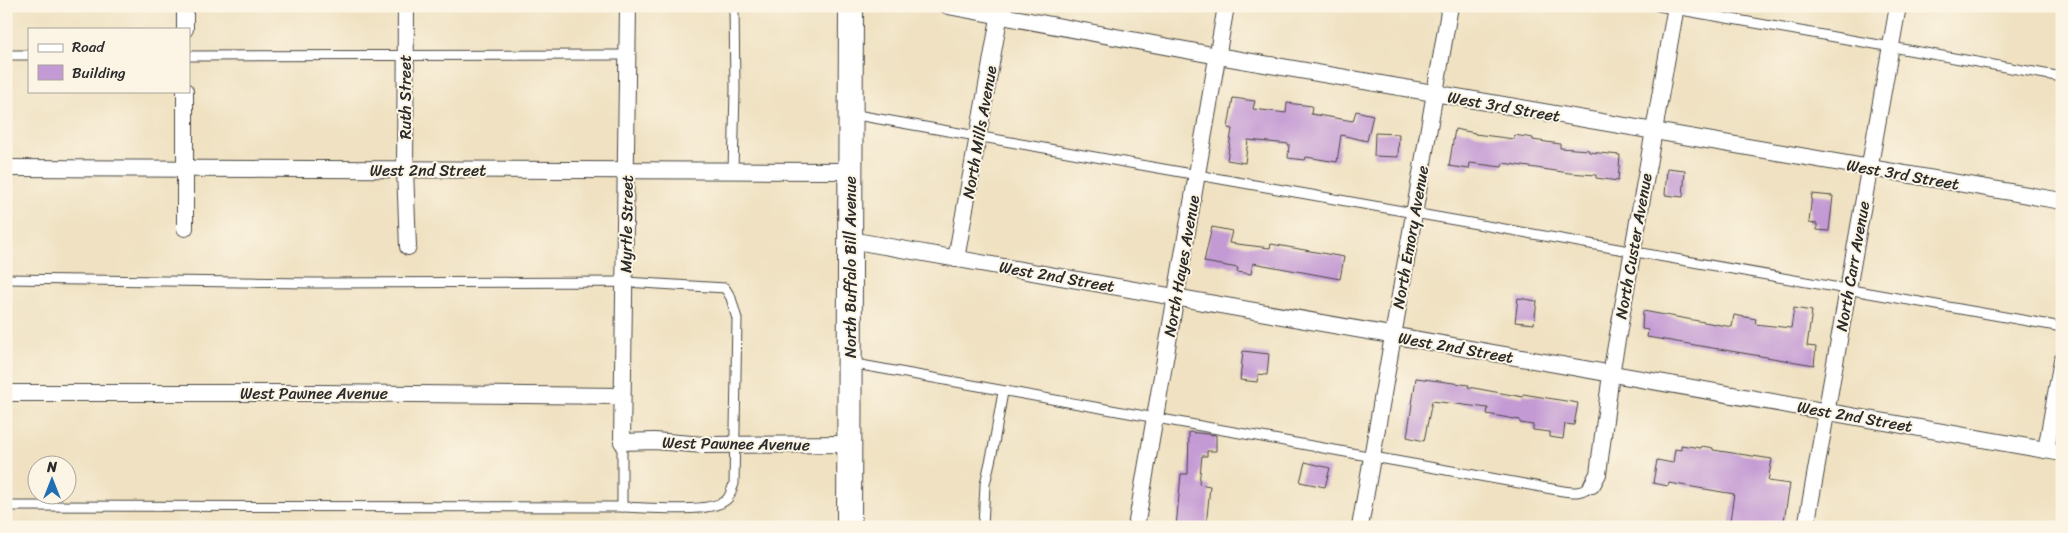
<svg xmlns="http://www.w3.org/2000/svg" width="2068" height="533" viewBox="0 0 2068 533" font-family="Sriracha,sans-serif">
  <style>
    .building { fill: #c39ad4 }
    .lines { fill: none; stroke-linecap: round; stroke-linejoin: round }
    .lane-casing { stroke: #484642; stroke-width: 11 }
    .street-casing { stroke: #484642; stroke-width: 18 }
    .secondary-casing { stroke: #484642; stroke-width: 26 }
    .lane { stroke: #fff; stroke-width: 9 }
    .street { stroke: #fff; stroke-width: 16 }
    .secondary { stroke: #fff; stroke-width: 24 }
    .labels { text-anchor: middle; stroke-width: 4; stroke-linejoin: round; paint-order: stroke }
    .street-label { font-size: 16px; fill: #2b2b2b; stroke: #fcf5e5 }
  </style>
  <rect width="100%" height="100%" fill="#fcf5e5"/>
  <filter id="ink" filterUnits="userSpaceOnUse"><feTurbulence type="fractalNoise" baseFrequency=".02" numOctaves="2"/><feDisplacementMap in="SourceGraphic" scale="10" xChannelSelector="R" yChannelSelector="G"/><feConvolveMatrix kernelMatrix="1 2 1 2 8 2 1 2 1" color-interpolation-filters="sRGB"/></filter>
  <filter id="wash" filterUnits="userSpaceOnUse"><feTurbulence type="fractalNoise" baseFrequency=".0096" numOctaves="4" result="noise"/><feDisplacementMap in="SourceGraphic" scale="20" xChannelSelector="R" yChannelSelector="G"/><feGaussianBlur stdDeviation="1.12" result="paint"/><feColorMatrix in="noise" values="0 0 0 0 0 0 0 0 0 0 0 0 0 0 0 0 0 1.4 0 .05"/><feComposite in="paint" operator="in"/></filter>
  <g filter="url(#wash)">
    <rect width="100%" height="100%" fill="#efe1c1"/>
    <g id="blocks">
      <!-- building -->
      <g class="building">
        <path d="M 1233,98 L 1255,101 L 1253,109 L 1286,113 L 1287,103 L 1312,106 L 1311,114 L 1353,121 L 1356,111 L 1373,115 L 1367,141 L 1341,135 L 1337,162 L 1306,157 L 1305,160 L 1288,158 L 1289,144 L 1248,140 L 1245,163 L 1227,160 L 1232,129 L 1228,128 Z"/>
        <path d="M 1455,129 L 1475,133 L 1475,134 L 1514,139 L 1514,135 L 1533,138 L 1533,140 L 1560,144 L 1560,148 L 1589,150 L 1589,152 L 1620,155 L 1618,181 L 1596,178 L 1596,175 L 1569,173 L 1503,163 L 1502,167 L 1470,163 L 1469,169 L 1449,166 Z"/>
        <path d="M 1375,133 L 1399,134 L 1398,157 L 1374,156 Z"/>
        <path d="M 1667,168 L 1685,170 L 1683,197 L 1665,195 Z"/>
        <path d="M 1812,194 L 1833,196 L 1829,231 L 1817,230 L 1817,224 L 1809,223 Z"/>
        <path d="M 1212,227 L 1232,231 L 1229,243 L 1270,248 L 1271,244 L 1344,257 L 1340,279 L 1253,263 L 1251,274 L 1237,272 L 1238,268 L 1204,262 Z"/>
        <path d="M 1518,298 L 1537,301 L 1534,324 L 1515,322 Z"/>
        <path d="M 1794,308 L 1812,311 L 1807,346 L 1816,347 L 1814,365 L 1647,337 L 1648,330 L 1642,329 L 1643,311 L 1732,327 L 1734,315 L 1756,319 L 1755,324 L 1791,328 Z"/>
        <path d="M 1243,351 L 1269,354 L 1267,375 L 1258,374 L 1257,382 L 1240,380 Z"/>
        <path d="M 1416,378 L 1469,385 L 1468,387 L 1523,397 L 1523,394 L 1578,403 L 1574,425 L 1565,424 L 1563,439 L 1550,437 L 1550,432 L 1533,430 L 1533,425 L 1520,423 L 1520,420 L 1487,414 L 1488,408 L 1432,401 L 1424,441 L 1407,437 Z"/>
        <path d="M 1189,432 L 1216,435 L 1216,451 L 1207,451 L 1207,456 L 1202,456 L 1199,484 L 1210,486 L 1206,527 L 1176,527 L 1181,474 L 1188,474 Z"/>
        <path d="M 1681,445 L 1701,448 L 1702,446 L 1713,448 L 1713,450 L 1772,459 L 1768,481 L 1790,484 L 1783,527 L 1729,527 L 1734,494 L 1669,483 L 1668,486 L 1653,483 L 1657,460 L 1673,463 L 1675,449 L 1681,450 Z"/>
        <path d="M 1305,462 L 1330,468 L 1325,487 L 1300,482 Z"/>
      </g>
    </g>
  </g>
  <g filter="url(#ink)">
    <use href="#blocks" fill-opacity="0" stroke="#484642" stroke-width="1"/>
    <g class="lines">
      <!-- lane casing -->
      <g class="lane-casing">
        <g id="lane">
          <path d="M 1658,6 L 2062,77"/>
          <path d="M 6,55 L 29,55"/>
          <path d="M 189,56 L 628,55"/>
          <path d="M 851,114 L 2062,327"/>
          <path d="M 733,171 L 735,90 L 734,6"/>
          <path d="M 6,279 L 314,283 L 625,282 L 725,288 L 731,298 L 737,319 L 734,484 C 732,488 731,494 728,498 C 715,515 643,507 622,507 L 6,506"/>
          <path d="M 850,363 L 1563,491 C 1575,493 1582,493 1592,485"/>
          <path d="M 622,507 L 622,442"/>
          <path d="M 983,527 L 985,484 L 993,449 L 1003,392"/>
        </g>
      </g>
      <!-- street casing -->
      <g class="street-casing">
        <g id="street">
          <path d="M 185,6 L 185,29"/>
          <path d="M 406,6 L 405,170 L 408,247"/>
          <path d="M 628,6 L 622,442 L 654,441 L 704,445 L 850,444"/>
          <path d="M 948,6 L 1218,56 L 2062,201"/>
          <path d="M 6,168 L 851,171"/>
          <path d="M 185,228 L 185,91"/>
          <path d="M 850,240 L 2062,453"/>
          <path d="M 956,259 L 1001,7"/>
          <path d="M 6,393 L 317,393 L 622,396"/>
          <path d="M 2046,450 L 2062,360"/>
          <path d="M 1592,485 L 1598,474 L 1611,374 L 1676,6"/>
          <path d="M 1136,527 L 1226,6"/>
          <path d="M 1360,527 L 1450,6"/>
          <path d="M 1806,527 L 1898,6"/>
        </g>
      </g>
      <!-- secondary casing -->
      <g class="secondary-casing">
        <path id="secondary" d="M 849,527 L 851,6"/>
      </g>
      <!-- lane -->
      <use href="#lane" class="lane"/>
      <!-- street -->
      <use href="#street" class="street"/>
      <!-- secondary -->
      <use href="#secondary" class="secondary"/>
    </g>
  </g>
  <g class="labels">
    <!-- street labels -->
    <g class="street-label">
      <text transform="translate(405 97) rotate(-90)" y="6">Ruth Street</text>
      <text transform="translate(1504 106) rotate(10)" y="6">West 3rd Street</text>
      <text transform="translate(979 132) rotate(-80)" y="6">North Mills Avenue</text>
      <text x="428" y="176">West 2nd Street</text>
      <text transform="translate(1903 174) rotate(10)" y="6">West 3rd Street</text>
      <text transform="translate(626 224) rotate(-89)" y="6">Myrtle Street</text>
      <text transform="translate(1410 237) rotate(-80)" y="6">North Emory Avenue</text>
      <text transform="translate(1633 246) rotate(-80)" y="6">North Custer Avenue</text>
      <text transform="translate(1181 266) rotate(-80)" y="6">North Hayes Avenue</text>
      <text transform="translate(1852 266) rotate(-80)" y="6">North Carr Avenue</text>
      <text transform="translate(850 267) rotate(-90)" y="6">North Buffalo Bill Avenue</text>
      <text transform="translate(1057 276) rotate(10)" y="6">West 2nd Street</text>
      <text transform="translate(1456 347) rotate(10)" y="6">West 2nd Street</text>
      <text x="314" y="399">West Pawnee Avenue</text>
      <text transform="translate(1855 416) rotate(10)" y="6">West 2nd Street</text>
      <text transform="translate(736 443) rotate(1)" y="6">West Pawnee Avenue</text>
    </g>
  </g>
  <!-- margin -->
  <rect width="2068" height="533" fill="none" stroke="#fcf5e5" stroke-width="25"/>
  <!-- legend -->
  <rect x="28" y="28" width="162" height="65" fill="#fcf5e5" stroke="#a8a49b"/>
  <rect x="38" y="44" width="25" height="8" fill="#ffffff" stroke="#a8a49b"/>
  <text x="72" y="52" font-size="15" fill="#2b2b2b">Road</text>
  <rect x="38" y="65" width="25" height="15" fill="#c39ad4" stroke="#a8a49b"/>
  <text x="72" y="78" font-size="15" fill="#2b2b2b">Building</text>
  <!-- north arrow -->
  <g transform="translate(52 480)"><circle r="24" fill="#fcf5e5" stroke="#a8a49b"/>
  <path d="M0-4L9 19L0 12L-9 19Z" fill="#1f6fb2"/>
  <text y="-8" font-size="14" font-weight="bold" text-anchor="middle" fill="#2b2b2b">N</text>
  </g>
</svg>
